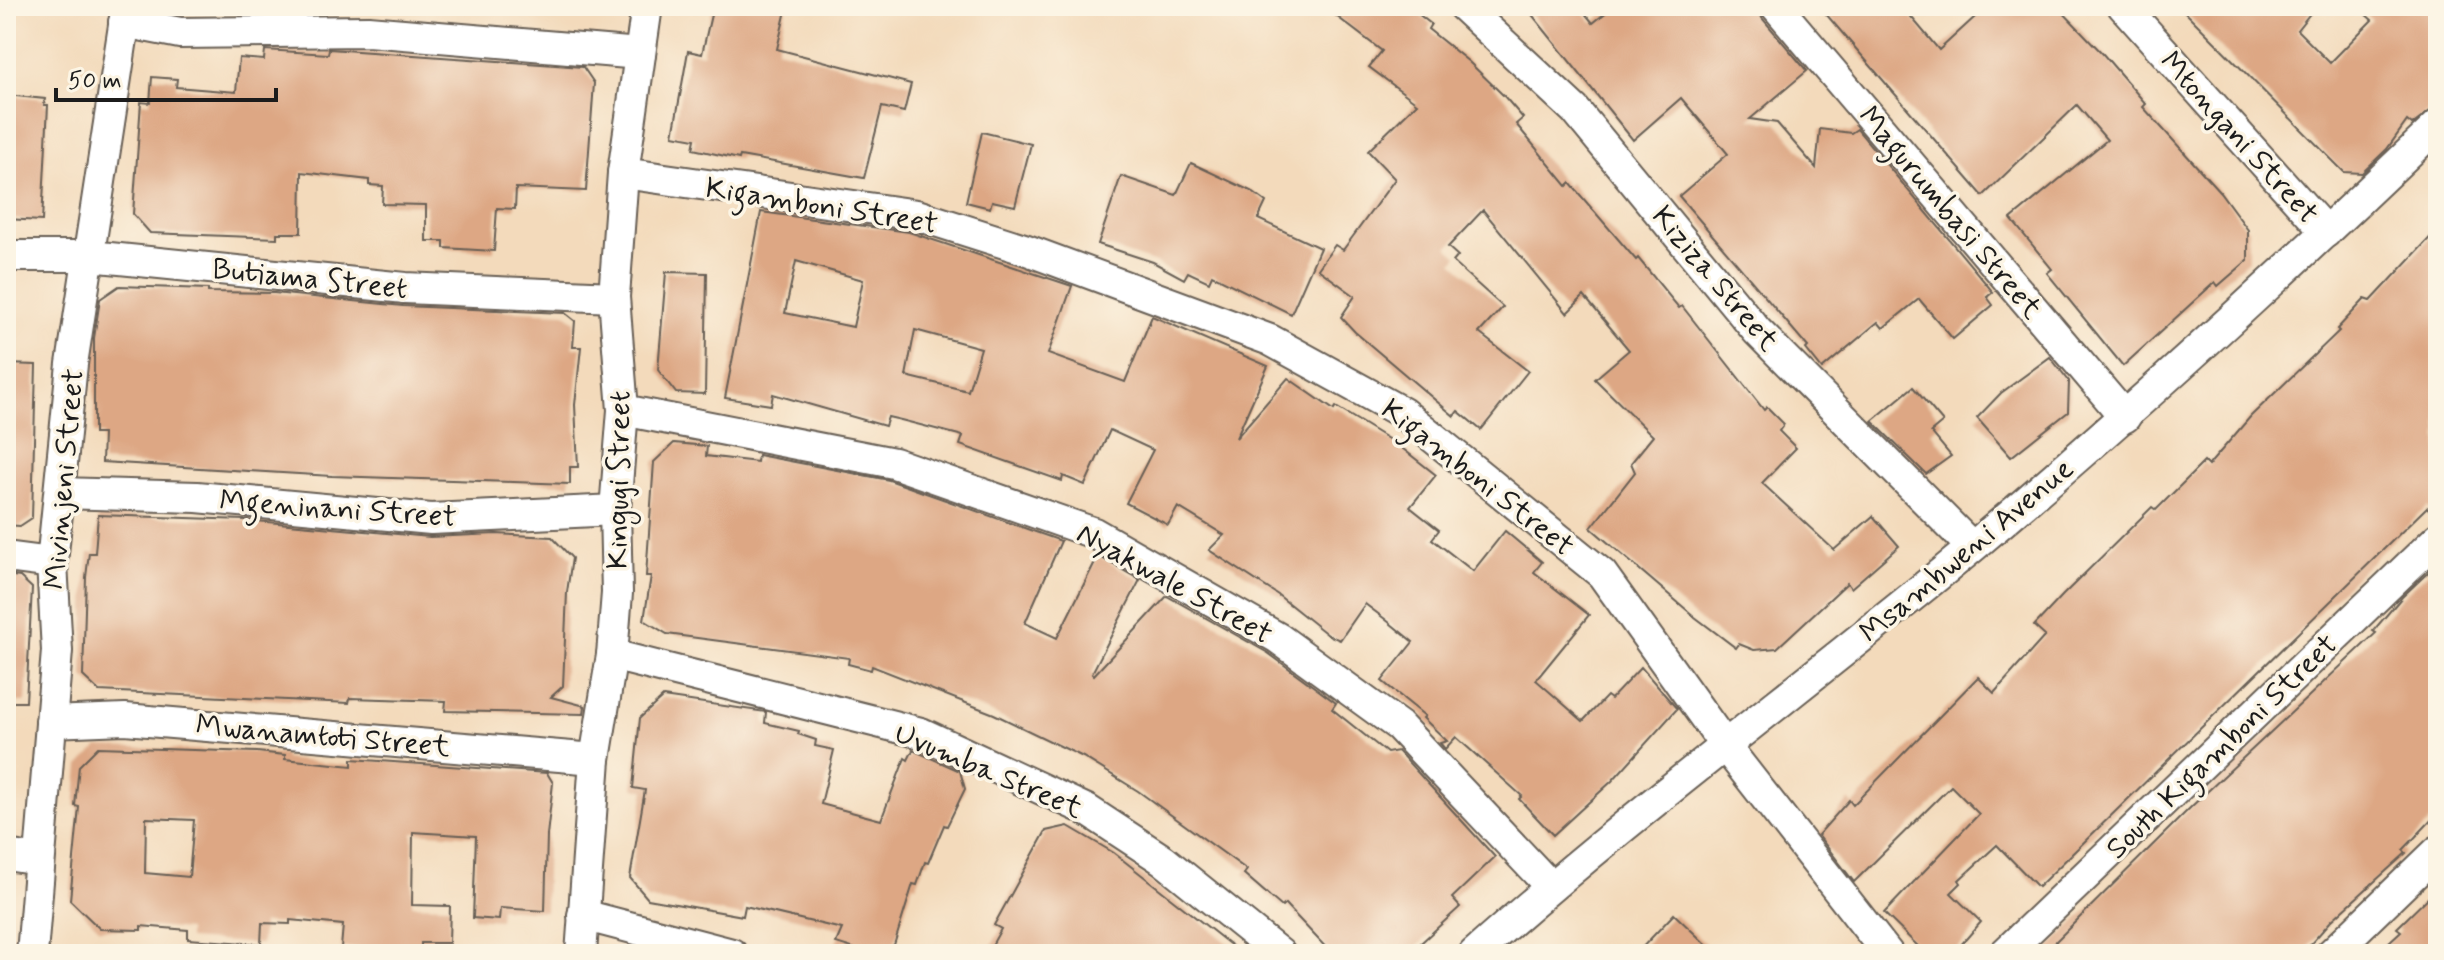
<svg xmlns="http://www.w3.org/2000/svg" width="2444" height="960" viewBox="0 0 2444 960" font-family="Mynerve,sans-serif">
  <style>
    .building { fill: #dda784; fill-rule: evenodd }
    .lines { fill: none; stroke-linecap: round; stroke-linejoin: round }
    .minor-casing { stroke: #675e54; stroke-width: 34 }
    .minor { stroke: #fff; stroke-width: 30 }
    .labels { text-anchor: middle; stroke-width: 7; stroke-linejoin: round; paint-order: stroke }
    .street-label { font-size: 30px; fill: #1c1c1c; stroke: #fcf5e5 }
  </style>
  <rect width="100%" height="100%" fill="#fcf5e5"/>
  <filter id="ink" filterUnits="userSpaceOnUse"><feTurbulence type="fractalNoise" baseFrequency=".0125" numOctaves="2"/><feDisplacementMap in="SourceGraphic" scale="16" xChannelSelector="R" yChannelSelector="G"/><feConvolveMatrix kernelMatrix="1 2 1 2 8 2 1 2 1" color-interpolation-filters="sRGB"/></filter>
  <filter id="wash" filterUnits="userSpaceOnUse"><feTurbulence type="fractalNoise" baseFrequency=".006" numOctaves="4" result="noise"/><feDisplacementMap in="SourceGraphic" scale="32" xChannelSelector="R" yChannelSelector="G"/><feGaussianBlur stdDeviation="1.8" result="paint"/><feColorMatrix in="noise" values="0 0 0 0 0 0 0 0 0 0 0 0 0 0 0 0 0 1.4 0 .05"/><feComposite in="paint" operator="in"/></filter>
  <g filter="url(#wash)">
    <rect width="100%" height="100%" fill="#f3dabb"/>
    <g id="blocks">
      <!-- building -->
      <g class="building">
        <path d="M 713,6 L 787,6 L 777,49 L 911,84 L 904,112 L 882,107 L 864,178 L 740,156 L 739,159 L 693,149 L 695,139 L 673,135 L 688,51 L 702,54 Z"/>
        <path d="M 1323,6 L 1408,6 L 1431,24 L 1428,29 L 1469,62 L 1504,96 L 1523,118 L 1516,124 L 1567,186 L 1570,183 L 1636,260 L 1638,258 L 1679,308 L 1682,306 L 1764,410 L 1767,407 L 1784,424 L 1779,431 L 1796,448 L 1762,483 L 1834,550 L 1873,516 L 1899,546 L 1851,588 L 1847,583 L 1777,648 L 1754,650 L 1739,644 L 1736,648 L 1695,617 L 1591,528 L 1635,472 L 1631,463 L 1653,436 L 1595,379 L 1629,350 L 1584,296 L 1567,313 L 1483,210 L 1448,247 L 1458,256 L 1453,262 L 1503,307 L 1479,333 L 1528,371 L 1481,430 L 1458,411 L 1454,416 L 1355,332 L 1341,317 L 1355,296 L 1318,269 L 1335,245 L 1343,250 L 1395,179 L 1368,151 L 1417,103 L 1369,67 L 1382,51 Z"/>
        <path d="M 1525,6 L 1579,6 L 1593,23 L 1614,6 L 1758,6 L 1762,18 L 1807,71 L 1750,119 L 1777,123 L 1816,168 L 1820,129 L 1851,133 L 1857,129 L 1993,292 L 1987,297 L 1993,305 L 1953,339 L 1919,299 L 1883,328 L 1878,322 L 1822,369 L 1806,349 L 1808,347 L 1679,196 L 1728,154 L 1681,98 L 1633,140 Z"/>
        <path d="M 1819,6 L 1902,6 L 1939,50 L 1987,6 L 2057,6 L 2103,54 L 2146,104 L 2143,107 L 2220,192 L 2248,230 L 2248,260 L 2218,286 L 2215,282 L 2123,366 L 2047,273 L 2052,269 L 2011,219 L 2107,140 L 2077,105 L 1983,196 Z"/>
        <path d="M 2179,6 L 2316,6 L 2297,30 L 2330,63 L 2372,20 L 2356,6 L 2438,6 L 2438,105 L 2412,125 L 2407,121 L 2387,149 L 2362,173 L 2344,172 Z"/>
        <path d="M 329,49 L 583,67 L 594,83 L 586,191 L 516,188 L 515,209 L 497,208 L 494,251 L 444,248 L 444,241 L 426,241 L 426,205 L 382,204 L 383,186 L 369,185 L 369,180 L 302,172 L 301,233 L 277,233 L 277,238 L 150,233 L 133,214 L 141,102 L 150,103 L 152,77 L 177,79 L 176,87 L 236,92 L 239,58 L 264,60 L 265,50 L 328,54 Z"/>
        <path d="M 6,95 L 45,99 L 44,105 L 48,105 L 42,221 L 6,219 Z"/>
        <path d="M 982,132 L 1031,144 L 1015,206 L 992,201 L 990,208 L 966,202 Z"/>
        <path d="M 1191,163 L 1251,191 L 1266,202 L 1258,219 L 1320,248 L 1291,314 L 1212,275 L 1209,282 L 1188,272 L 1184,279 L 1153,262 L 1098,244 L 1121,176 L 1176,195 Z"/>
        <path d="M 761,212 L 909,232 L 1072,286 L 1048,354 L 1125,382 L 1152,316 L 1268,366 L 1236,438 L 1288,378 L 1334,410 L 1336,407 L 1398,445 L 1436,475 L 1410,507 L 1439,530 L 1432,539 L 1473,571 L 1505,531 L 1542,562 L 1534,572 L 1589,615 L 1536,680 L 1583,721 L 1607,696 L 1611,699 L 1641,667 L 1677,709 L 1612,781 L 1553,835 L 1519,799 L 1522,796 L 1456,737 L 1445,749 L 1440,743 L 1447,741 L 1423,718 L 1425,716 L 1382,681 L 1413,642 L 1385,619 L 1365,604 L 1340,640 L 1328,635 L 1278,595 L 1209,550 L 1224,535 L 1178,507 L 1168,525 L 1126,503 L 1153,450 L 1110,430 L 1085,485 L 1063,476 L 1062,481 L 960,445 L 963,436 L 901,420 L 888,417 L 885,426 L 773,394 L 771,405 L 725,398 ZM 796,261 L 863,280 L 853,327 L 785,313 ZM 915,330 L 981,348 L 968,391 L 906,376 Z"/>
        <path d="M 2438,229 L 2438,519 L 2427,507 L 2038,887 L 1997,845 L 1959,880 L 1961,883 L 1951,893 L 1981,922 L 1953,954 L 1926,954 L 1884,913 L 1979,814 L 1951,786 L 1854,882 L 1818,835 L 1849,800 L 1853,805 L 1978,677 L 1994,693 L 2045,636 L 2034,626 L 2063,595 L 2152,507 L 2156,510 L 2204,462 L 2208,466 L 2251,416 L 2339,331 L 2337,329 L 2365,299 L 2371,301 Z"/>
        <path d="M 666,272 L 707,273 L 705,394 L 676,393 L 658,370 Z"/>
        <path d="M 119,286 L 208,289 L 208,292 L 274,293 L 403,306 L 565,313 L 575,321 L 573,347 L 581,347 L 575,405 L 578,467 L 570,467 L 570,484 L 332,476 L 102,462 L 103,434 L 94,434 L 94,338 L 100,299 Z"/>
        <path d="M 2050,357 L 2069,381 L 2068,412 L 2011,457 L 1977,418 L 2001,393 Z"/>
        <path d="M 6,364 L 36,365 L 32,518 L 20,526 L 6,525 Z"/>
        <path d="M 1913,387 L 1943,422 L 1931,432 L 1951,456 L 1926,474 L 1872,421 Z"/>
        <path d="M 674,443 L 707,446 L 706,456 L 757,462 L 758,455 L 889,480 L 1061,541 L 1025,623 L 1057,638 L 1098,556 L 1140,580 L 1092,673 L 1094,675 L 1167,596 L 1268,653 L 1336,703 L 1332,709 L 1387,753 L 1398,751 L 1495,857 L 1452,898 L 1460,907 L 1409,954 L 1332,954 L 1285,904 L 1282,907 L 1244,874 L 1247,870 L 1138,791 L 1083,757 L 994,714 L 872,666 L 871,670 L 848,664 L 849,658 L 667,634 L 644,620 L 651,576 L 646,576 L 654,462 Z"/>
        <path d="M 98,515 L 245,520 L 430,537 L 496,534 L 552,537 L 572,558 L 567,592 L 563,686 L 551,697 L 585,706 L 584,714 L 445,711 L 446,701 L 350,698 L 349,703 L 99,691 L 83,676 L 86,577 L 89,553 L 95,553 Z"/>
        <path d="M 2438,563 L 2438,813 L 2403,850 L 2406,853 L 2331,921 L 2302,954 L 2043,954 L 2192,806 L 2376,633 L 2373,631 L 2402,597 Z"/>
        <path d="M 6,575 L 20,577 L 32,588 L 26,702 L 6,702 Z"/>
        <path d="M 663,697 L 766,712 L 765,723 L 799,731 L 798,734 L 816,740 L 815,746 L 834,750 L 821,804 L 881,820 L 905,758 L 908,760 L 913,750 L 960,771 L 965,789 L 947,826 L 944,825 L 928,863 L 925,862 L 917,885 L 913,884 L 894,945 L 871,954 L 836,943 L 842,929 L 745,906 L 743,916 L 648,899 L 630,878 L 645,790 L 633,788 L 640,718 Z"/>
        <path d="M 98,747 L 257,752 L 285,755 L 285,759 L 352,766 L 352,759 L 547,773 L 553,783 L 547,835 L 545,911 L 500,908 L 499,920 L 473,918 L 476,836 L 413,832 L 412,905 L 450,906 L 449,943 L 421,943 L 421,949 L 341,948 L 343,925 L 290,920 L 290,924 L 262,923 L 261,944 L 188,939 L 188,930 L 141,926 L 141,930 L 100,929 L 70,900 L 79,807 L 75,806 L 79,766 ZM 146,818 L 194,820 L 189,877 L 145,873 Z"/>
        <path d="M 1068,826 L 1114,853 L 1242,954 L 987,954 L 1001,929 L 994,925 L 1046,831 Z"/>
        <path d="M 2438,888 L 2438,954 L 2376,954 L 2401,931 L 2397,928 Z"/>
        <path d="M 1674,914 L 1716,954 L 1636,954 Z"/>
      </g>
    </g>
  </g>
  <g filter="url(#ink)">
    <use href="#blocks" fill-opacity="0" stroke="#675e54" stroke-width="2"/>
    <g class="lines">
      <!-- minor casing -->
      <g class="minor-casing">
        <g id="minor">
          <path d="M 1463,6 L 1575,110 L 1757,331 L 1972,547"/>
          <path d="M 1776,6 L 2125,417"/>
          <path d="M 2123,6 L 2326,232"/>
          <path d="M 124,22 L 180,33 L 368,31 L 640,54"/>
          <path d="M 623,173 L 917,215 L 1027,250 L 1270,340 L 1403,413 L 1602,574 L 1726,747 L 1888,954"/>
          <path d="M 6,256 L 90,256 L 405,288 L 614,297"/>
          <path d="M 623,410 L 894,463 L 1094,533 L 1278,638 L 1399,726 L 1550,886"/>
          <path d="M 60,493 L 197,497 L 431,519 L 615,510"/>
          <path d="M 6,557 L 52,563"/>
          <path d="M 612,655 L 921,733 L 1087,810 L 1163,860 L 1280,954"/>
          <path d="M 51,722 L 125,719 L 595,759"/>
          <path d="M 6,855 L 39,860"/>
          <path d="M 583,915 L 732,954"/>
          <path d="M 32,954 L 57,651 L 52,563 L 72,364 L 127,6"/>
          <path d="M 581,954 L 595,759 L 612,655 L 617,593 L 615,510 L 623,410 L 614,297 L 623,173 L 647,6"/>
          <path d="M 1474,954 C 1634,811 1809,683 1974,546 C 2134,411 2287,270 2438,125"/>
          <path d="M 2004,954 L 2438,538"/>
          <path d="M 2331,954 L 2438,851"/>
        </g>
      </g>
      <!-- minor -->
      <use href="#minor" class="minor"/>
    </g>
  </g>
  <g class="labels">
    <!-- street labels -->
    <g class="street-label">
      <text transform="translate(2240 137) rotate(48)" y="10">Mtongani Street</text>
      <text transform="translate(822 205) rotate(9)" y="10">Kigamboni Street</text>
      <text transform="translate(1951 212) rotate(50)" y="10">Magurumbasi Street</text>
      <text transform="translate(310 278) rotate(6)" y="10">Butiama Street</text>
      <text transform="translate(1716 278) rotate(50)" y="10">Kiziza Street</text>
      <text transform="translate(1478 477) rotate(38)" y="10">Kigamboni Street</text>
      <text transform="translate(63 479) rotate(-85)" y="10">Mivinjeni Street</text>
      <text transform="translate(618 480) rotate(-89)" y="10">Kingugi Street</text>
      <text transform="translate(338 508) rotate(4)" y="10">Mgeninani Street</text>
      <text transform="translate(1966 550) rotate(-40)" y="10">Msambweni Avenue</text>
      <text transform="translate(1175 583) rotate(29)" y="10">Nyakwale Street</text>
      <text transform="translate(323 735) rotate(5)" y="10">Mwanamtoti Street</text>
      <text transform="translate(2221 746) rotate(-44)" y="10">South Kigamboni Street</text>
      <text transform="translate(989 770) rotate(23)" y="10">Uvumba Street</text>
    </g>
  </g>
  <!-- margin -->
  <rect width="2444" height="960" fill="none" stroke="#fcf5e5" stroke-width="32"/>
  <!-- scale -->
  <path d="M56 88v12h220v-12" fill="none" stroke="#1c1c1c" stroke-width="4"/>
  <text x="68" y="88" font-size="24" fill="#1c1c1c" stroke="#fcf5e5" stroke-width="6" paint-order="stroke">50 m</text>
</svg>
